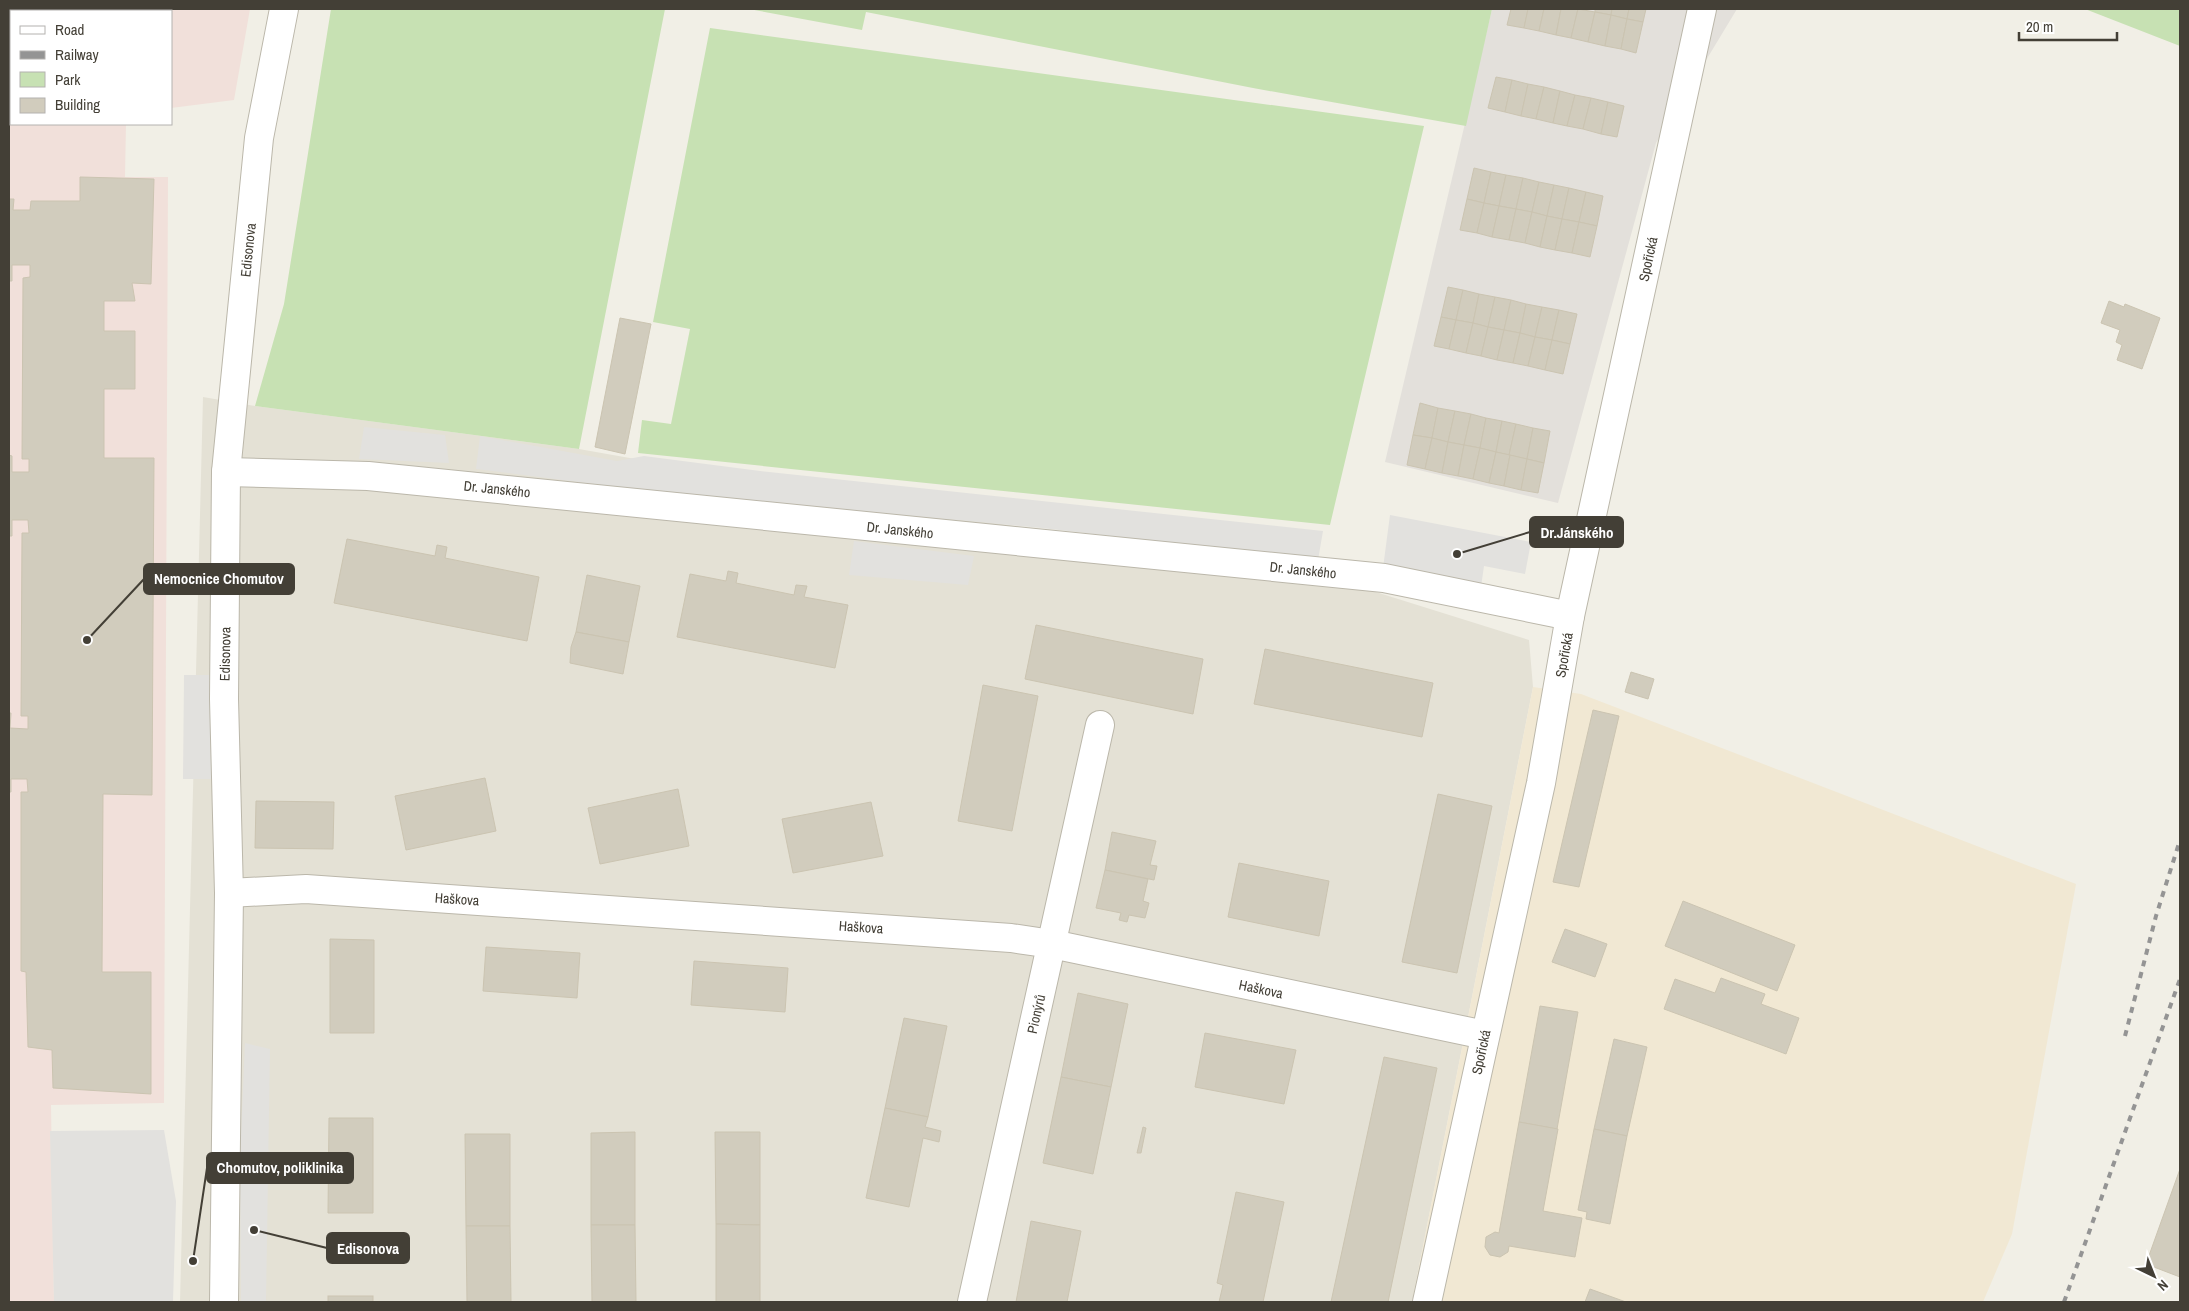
<svg xmlns="http://www.w3.org/2000/svg" width="2189" height="1311" viewBox="0 0 2189 1311" font-family="'Archivo Narrow',sans-serif">
  <style>
    .residential { fill: #e4e1d5 }
    .commercial { fill: #f1e8d3 }
    .industrial { fill: #e3e0db }
    .medical { fill: #f1e0da }
    .green { fill: #c7e1b3 }
    .parking { fill: #e2e1de }
    .building { fill: #d1ccbd; stroke: #cbc4b1 }
    .lines { fill: none; stroke-linecap: round; stroke-linejoin: round }
    .minor-casing { stroke: #bbb7aa; stroke-width: 30 }
    .minor { stroke: #fff; stroke-width: 28 }
    .rail { stroke: #949494; stroke-width: 4; stroke-dasharray: 6 6; stroke-linecap: butt }
    .labels { text-anchor: middle; stroke-width: 4; stroke-linejoin: round; paint-order: stroke }
    .street-label { font-size: 14px; fill: #433f36; stroke: #fff }
    .leader { fill: none; stroke: #433f36; stroke-width: 2 }
    .callout-dot { fill: #433f36; stroke: #fff; stroke-width: 2 }
    .callout { fill: #433f36; stroke: #433f36; stroke-width: 2 }
    .callout-label { font-size: 15px; text-anchor: middle; font-weight: bold; fill: #fff }
  </style>
  <rect width="100%" height="100%" fill="#f1efe6"/>
  <!-- residential -->
  <path class="residential" d="M 203,397 L 255,406 L 579,449 L 1363,588 L 1529,640 L 1533,687 L 1412,1302 L 180,1302 Z"/>
  <!-- commercial -->
  <path class="commercial" d="M 1533,687 L 1581,694 L 2076,884 L 2012,1234 L 1983,1302 L 1412,1302 Z"/>
  <!-- industrial -->
  <path class="industrial" d="M 1492,9 L 1737,9 L 1656,143 L 1558,503 L 1385,462 Z"/>
  <!-- medical -->
  <path class="medical" d="M 9,9 L 250,9 L 234,100 L 171,108 L 171,11 L 11,11 L 11,124 L 126,124 L 125,177 L 168,177 L 164,1103 L 51,1105 L 54,1302 L 9,1302 Z"/>
  <!-- green -->
  <g class="green">
    <path d="M 331,9 L 665,9 L 579,449 L 255,406 L 284,304 Z"/>
    <path d="M 749,9 L 1492,9 L 1466,126 L 1253,88 L 866,12 L 862,30 Z"/>
    <path d="M 2085,9 L 2180,9 L 2180,46 Z"/>
    <path d="M 710,28 L 1424,126 L 1330,525 L 638,453 L 642,420 L 671,424 L 690,329 L 653,322 Z"/>
  </g>
  <!-- parking -->
  <g class="parking">
    <path d="M 364,427 L 445,435 L 449,463 L 359,459 Z"/>
    <path d="M 480,436 L 617,461 L 644,456 L 760,471 L 1323,531 L 1318,560 L 1042,528 L 656,492 L 476,469 Z"/>
    <path d="M 1390,515 L 1531,542 L 1525,574 L 1484,566 L 1481,587 L 1383,568 Z"/>
    <path d="M 854,541 L 974,556 L 968,585 L 849,575 Z"/>
    <path d="M 184,675 L 213,675 L 212,779 L 183,779 Z"/>
    <path d="M 245,1043 L 270,1049 L 266,1302 L 241,1302 L 240,1157 Z"/>
    <path d="M 164,1130 L 176,1201 L 173,1302 L 54,1302 L 50,1131 Z"/>
  </g>
  <!-- building -->
  <g class="building">
    <path d="M 1511,9 L 1528,9 L 1524,28 L 1507,25 Z"/>
    <path d="M 1528,9 L 1544,9 L 1539,31 L 1524,28 Z"/>
    <path d="M 1544,9 L 1561,9 L 1556,35 L 1539,31 Z"/>
    <path d="M 1561,9 L 1578,9 L 1571,38 L 1556,35 Z"/>
    <path d="M 1578,9 L 1595,12 L 1588,42 L 1571,38 Z"/>
    <path d="M 1595,9 L 1612,9 L 1611,15 L 1595,12 Z"/>
    <path d="M 1612,9 L 1629,9 L 1627,19 L 1611,15 Z"/>
    <path d="M 1629,9 L 1646,9 L 1643,22 L 1627,19 Z"/>
    <path d="M 1595,12 L 1611,15 L 1605,46 L 1588,42 Z"/>
    <path d="M 1611,15 L 1627,19 L 1621,49 L 1605,46 Z"/>
    <path d="M 1627,19 L 1643,22 L 1636,53 L 1621,49 Z"/>
    <path d="M 1496,77 L 1512,80 L 1505,112 L 1488,108 Z"/>
    <path d="M 1512,80 L 1528,84 L 1521,116 L 1505,112 Z"/>
    <path d="M 1528,84 L 1544,87 L 1536,119 L 1521,116 Z"/>
    <path d="M 1544,87 L 1560,91 L 1553,123 L 1536,119 Z"/>
    <path d="M 1560,91 L 1575,95 L 1567,126 L 1553,123 Z"/>
    <path d="M 1575,95 L 1591,98 L 1583,129 L 1567,126 Z"/>
    <path d="M 1591,98 L 1608,102 L 1601,134 L 1583,129 Z"/>
    <path d="M 1608,102 L 1624,106 L 1617,137 L 1601,134 Z"/>
    <path d="M 1474,168 L 1491,172 L 1484,203 L 1467,199 Z"/>
    <path d="M 1491,172 L 1506,175 L 1499,206 L 1484,203 Z"/>
    <path d="M 1506,175 L 1523,178 L 1516,209 L 1499,206 Z"/>
    <path d="M 80,177 L 154,179 L 151,284 L 132,283 L 135,301 L 104,301 L 104,331 L 135,331 L 135,389 L 104,389 L 104,458 L 154,458 L 152,795 L 103,794 L 102,972 L 151,972 L 151,1094 L 53,1088 L 52,1050 L 28,1047 L 26,972 L 21,971 L 21,792 L 28,792 L 27,779 L 11,779 L 11,792 L 9,792 L 9,713 L 11,713 L 10,728 L 28,729 L 28,716 L 21,716 L 22,533 L 29,533 L 28,520 L 12,520 L 12,536 L 9,536 L 9,455 L 12,456 L 12,472 L 29,472 L 29,459 L 22,459 L 23,278 L 30,277 L 30,265 L 12,265 L 12,281 L 9,281 L 9,199 L 14,199 L 13,210 L 30,210 L 31,201 L 80,201 Z"/>
    <path d="M 1523,178 L 1539,182 L 1532,212 L 1516,209 Z"/>
    <path d="M 1539,182 L 1554,185 L 1547,216 L 1532,212 Z"/>
    <path d="M 1554,185 L 1569,188 L 1562,219 L 1547,216 Z"/>
    <path d="M 1569,188 L 1586,192 L 1579,222 L 1562,219 Z"/>
    <path d="M 1586,192 L 1603,196 L 1597,226 L 1579,222 Z"/>
    <path d="M 1467,199 L 1484,203 L 1477,233 L 1460,230 Z"/>
    <path d="M 1484,203 L 1499,206 L 1492,237 L 1477,233 Z"/>
    <path d="M 1499,206 L 1516,209 L 1509,240 L 1492,237 Z"/>
    <path d="M 1516,209 L 1532,212 L 1525,243 L 1509,240 Z"/>
    <path d="M 1532,212 L 1547,216 L 1540,247 L 1525,243 Z"/>
    <path d="M 1547,216 L 1562,219 L 1555,250 L 1540,247 Z"/>
    <path d="M 1562,219 L 1579,222 L 1572,253 L 1555,250 Z"/>
    <path d="M 1579,222 L 1597,226 L 1590,257 L 1572,253 Z"/>
    <path d="M 1448,287 L 1463,290 L 1456,320 L 1441,317 Z"/>
    <path d="M 1463,290 L 1479,294 L 1473,323 L 1456,320 Z"/>
    <path d="M 1479,294 L 1495,297 L 1488,327 L 1473,323 Z"/>
    <path d="M 1495,297 L 1511,300 L 1504,330 L 1488,327 Z"/>
    <path d="M 1511,300 L 1526,304 L 1520,333 L 1504,330 Z"/>
    <path d="M 2109,301 L 2124,307 L 2125,304 L 2160,318 L 2142,369 L 2117,360 L 2122,345 L 2116,342 L 2120,330 L 2101,323 Z"/>
    <path d="M 1526,304 L 1542,307 L 1535,337 L 1520,333 Z"/>
    <path d="M 1542,307 L 1559,310 L 1552,340 L 1535,337 Z"/>
    <path d="M 1559,310 L 1577,314 L 1570,344 L 1552,340 Z"/>
    <path d="M 1441,317 L 1456,320 L 1449,349 L 1434,346 Z"/>
    <path d="M 620,318 L 651,324 L 625,454 L 595,447 Z"/>
    <path d="M 1456,320 L 1473,323 L 1466,353 L 1449,349 Z"/>
    <path d="M 1473,323 L 1488,327 L 1481,356 L 1466,353 Z"/>
    <path d="M 1488,327 L 1504,330 L 1497,360 L 1481,356 Z"/>
    <path d="M 1504,330 L 1520,333 L 1513,363 L 1497,360 Z"/>
    <path d="M 1520,333 L 1535,337 L 1528,366 L 1513,363 Z"/>
    <path d="M 1535,337 L 1552,340 L 1545,370 L 1528,366 Z"/>
    <path d="M 1552,340 L 1570,344 L 1563,374 L 1545,370 Z"/>
    <path d="M 1420,403 L 1438,408 L 1432,438 L 1413,435 Z"/>
    <path d="M 1438,408 L 1455,411 L 1448,442 L 1432,438 Z"/>
    <path d="M 1455,411 L 1471,414 L 1464,445 L 1448,442 Z"/>
    <path d="M 1471,414 L 1486,418 L 1480,448 L 1464,445 Z"/>
    <path d="M 1486,418 L 1502,421 L 1496,452 L 1480,448 Z"/>
    <path d="M 1502,421 L 1516,424 L 1509,455 L 1496,452 Z"/>
    <path d="M 1516,424 L 1533,428 L 1527,459 L 1509,455 Z"/>
    <path d="M 1533,428 L 1550,431 L 1544,463 L 1527,459 Z"/>
    <path d="M 1413,435 L 1432,438 L 1425,469 L 1407,465 Z"/>
    <path d="M 1432,438 L 1448,442 L 1442,473 L 1425,469 Z"/>
    <path d="M 1448,442 L 1464,445 L 1458,476 L 1442,473 Z"/>
    <path d="M 1464,445 L 1480,448 L 1473,479 L 1458,476 Z"/>
    <path d="M 1480,448 L 1496,452 L 1489,483 L 1473,479 Z"/>
    <path d="M 1496,452 L 1510,455 L 1504,486 L 1489,483 Z"/>
    <path d="M 1510,455 L 1527,459 L 1521,490 L 1504,486 Z"/>
    <path d="M 1527,459 L 1544,463 L 1538,493 L 1521,490 Z"/>
    <path d="M 347,539 L 435,556 L 437,545 L 447,547 L 445,558 L 539,577 L 527,641 L 334,603 Z"/>
    <path d="M 728,571 L 738,573 L 736,583 L 794,595 L 796,585 L 807,586 L 804,597 L 848,605 L 835,668 L 677,637 L 690,574 L 726,581 Z"/>
    <path d="M 587,575 L 640,586 L 629,642 L 576,632 Z"/>
    <path d="M 1036,625 L 1203,659 L 1193,714 L 1025,679 Z"/>
    <path d="M 576,632 L 629,642 L 623,674 L 570,663 L 571,647 Z"/>
    <path d="M 1265,649 L 1433,683 L 1422,737 L 1254,704 Z"/>
    <path d="M 1631,672 L 1654,679 L 1648,699 L 1625,692 Z"/>
    <path d="M 983,685 L 1038,696 L 1012,831 L 958,821 Z"/>
    <path d="M 1593,710 L 1619,716 L 1579,887 L 1553,882 Z"/>
    <path d="M 485,778 L 496,831 L 406,850 L 395,796 Z"/>
    <path d="M 678,789 L 689,846 L 600,864 L 588,808 Z"/>
    <path d="M 1438,794 L 1492,806 L 1457,973 L 1402,962 Z"/>
    <path d="M 256,801 L 334,802 L 333,849 L 255,848 Z"/>
    <path d="M 871,802 L 883,856 L 793,873 L 782,819 Z"/>
    <path d="M 1112,832 L 1156,841 L 1150,865 L 1157,866 L 1154,880 L 1105,870 Z"/>
    <path d="M 1239,863 L 1329,881 L 1319,936 L 1228,917 Z"/>
    <path d="M 1105,870 L 1148,879 L 1143,901 L 1149,903 L 1145,918 L 1129,915 L 1127,922 L 1119,920 L 1121,913 L 1096,908 Z"/>
    <path d="M 1683,901 L 1795,945 L 1777,991 L 1665,946 Z"/>
    <path d="M 1565,929 L 1607,944 L 1595,977 L 1552,962 Z"/>
    <path d="M 330,939 L 374,940 L 374,1033 L 330,1033 Z"/>
    <path d="M 486,947 L 580,953 L 577,998 L 483,991 Z"/>
    <path d="M 694,961 L 788,968 L 785,1012 L 691,1005 Z"/>
    <path d="M 1721,978 L 1765,994 L 1761,1004 L 1799,1018 L 1786,1054 L 1664,1009 L 1675,979 L 1715,993 Z"/>
    <path d="M 1078,993 L 1128,1004 L 1111,1087 L 1061,1077 Z"/>
    <path d="M 1540,1006 L 1578,1012 L 1557,1129 L 1519,1122 Z"/>
    <path d="M 904,1018 L 947,1026 L 928,1117 L 885,1108 Z"/>
    <path d="M 1205,1033 L 1296,1050 L 1284,1104 L 1195,1087 Z"/>
    <path d="M 1614,1039 L 1647,1047 L 1627,1136 L 1594,1129 Z"/>
    <path d="M 1384,1057 L 1437,1068 L 1388,1302 L 1331,1302 Z"/>
    <path d="M 1061,1077 L 1111,1087 L 1093,1174 L 1043,1163 Z"/>
    <path d="M 885,1108 L 928,1117 L 925,1127 L 941,1131 L 939,1142 L 923,1138 L 909,1207 L 866,1198 Z"/>
    <path d="M 329,1118 L 373,1118 L 373,1213 L 328,1213 Z"/>
    <path d="M 1519,1122 L 1558,1129 L 1543,1211 L 1582,1218 L 1575,1257 L 1509,1246 L 1508,1252 L 1500,1257 L 1490,1255 L 1485,1247 L 1486,1237 L 1495,1232 L 1499,1233 Z"/>
    <path d="M 1143,1127 L 1146,1128 L 1141,1153 L 1137,1153 Z"/>
    <path d="M 1594,1129 L 1627,1136 L 1610,1224 L 1586,1219 L 1587,1212 L 1578,1210 Z"/>
    <path d="M 635,1132 L 635,1225 L 591,1225 L 591,1133 Z"/>
    <path d="M 715,1132 L 760,1132 L 760,1225 L 716,1224 Z"/>
    <path d="M 465,1134 L 510,1134 L 510,1226 L 466,1226 Z"/>
    <path d="M 2180,1169 L 2180,1277 L 2146,1264 Z"/>
    <path d="M 1236,1192 L 1284,1202 L 1263,1302 L 1219,1302 L 1223,1285 L 1217,1283 Z"/>
    <path d="M 1031,1221 L 1081,1231 L 1067,1302 L 1016,1302 Z"/>
    <path d="M 716,1224 L 760,1225 L 760,1302 L 716,1302 Z"/>
    <path d="M 591,1225 L 635,1225 L 636,1302 L 592,1302 Z"/>
    <path d="M 466,1226 L 510,1226 L 511,1302 L 467,1302 Z"/>
    <path d="M 1590,1289 L 1626,1302 L 1585,1302 Z"/>
    <rect x="328" y="1296" width="45" height="6"/>
  </g>
  <g class="lines">
    <!-- minor casing -->
    <g class="minor-casing">
      <g id="minor">
        <path d="M 226,472 L 368,476 L 1384,578 L 1570,616"/>
        <path d="M 229,893 L 306,889 L 1011,938 L 1052,944 L 1485,1035"/>
        <path d="M 224,1302 L 229,893 L 224,699 L 226,472 L 259,138 L 284,9"/>
        <path d="M 972,1302 L 1100,725"/>
        <path d="M 1427,1302 L 1541,783 L 1570,616 L 1702,9"/>
      </g>
    </g>
    <!-- minor -->
    <use href="#minor" class="minor"/>
    <!-- rail -->
    <g class="rail">
      <path d="M 2125,1036 L 2156,916 L 2180,840"/>
      <path d="M 2064,1302 L 2180,979"/>
    </g>
  </g>
  <g class="labels">
    <!-- street labels -->
    <g class="street-label">
      <text transform="translate(248 250) rotate(-84)" y="5">Edisonova</text>
      <text transform="translate(1648 259) rotate(-78)" y="5">Spořická</text>
      <text transform="translate(497 489) rotate(6)" y="5">Dr. Janského</text>
      <text transform="translate(900 530) rotate(6)" y="5">Dr. Janského</text>
      <text transform="translate(1303 570) rotate(6)" y="5">Dr. Janského</text>
      <text transform="translate(225 654) rotate(-89)" y="5">Edisonova</text>
      <text transform="translate(1564 655) rotate(-80)" y="5">Spořická</text>
      <text transform="translate(457 899) rotate(4)" y="5">Haškova</text>
      <text transform="translate(861 927) rotate(4)" y="5">Haškova</text>
      <text transform="translate(1261 989) rotate(12)" y="5">Haškova</text>
      <text transform="translate(1036 1014) rotate(-77)" y="5">Pionýrů</text>
      <text transform="translate(1481 1052) rotate(-78)" y="5">Spořická</text>
    </g>
  </g>
  <!-- callouts -->
  <path class="leader" d="M1457 554L1530 532M87 640L144 579M193 1261L207 1168M254 1230L327 1248"/>
  <g class="callout-dot">
    <circle cx="1457" cy="554" r="5"/>
    <circle cx="87" cy="640" r="5"/>
    <circle cx="193" cy="1261" r="5"/>
    <circle cx="254" cy="1230" r="5"/>
  </g>
  <g class="callout">
    <rect x="1530" y="517" width="93" height="30" rx="5"/>
    <rect x="144" y="564" width="150" height="30" rx="5"/>
    <rect x="207" y="1153" width="146" height="30" rx="5"/>
    <rect x="327" y="1233" width="82" height="30" rx="5"/>
  </g>
  <g class="callout-label">
    <text x="1577" y="538">Dr.Jánského</text>
    <text x="219" y="584">Nemocnice Chomutov</text>
    <text x="280" y="1173">Chomutov, poliklinika</text>
    <text x="368" y="1254">Edisonova</text>
  </g>
  <!-- border -->
  <rect width="2189" height="1311" fill="none" stroke="#433f36" stroke-width="20"/>
  <!-- legend -->
  <rect x="10" y="10" width="162" height="115" fill="#ffffff" stroke="#b4b2af"/>
  <rect x="20" y="26" width="25" height="8" fill="#ffffff" stroke="#b4b2af"/>
  <text x="55" y="35" font-size="15" fill="#433f36">Road</text>
  <rect x="20" y="51" width="25" height="8" fill="#949494" stroke="#b4b2af"/>
  <text x="55" y="60" font-size="15" fill="#433f36">Railway</text>
  <rect x="20" y="72" width="25" height="15" fill="#c7e1b3" stroke="#b4b2af"/>
  <text x="55" y="85" font-size="15" fill="#433f36">Park</text>
  <rect x="20" y="98" width="25" height="15" fill="#d1ccbd" stroke="#b4b2af"/>
  <text x="55" y="110" font-size="15" fill="#433f36">Building</text>
  <!-- north arrow -->
  <g transform="translate(2154 1276) rotate(137)" stroke="#ffffff" stroke-width="4" paint-order="stroke">
  <path d="M0-4L9 19L0 12L-9 19Z" fill="#433f36"/>
  <text y="-8" font-size="14" font-weight="bold" text-anchor="middle" fill="#433f36">N</text>
  </g>
  <!-- scale -->
  <path d="M2019 32v8h98v-8" fill="none" stroke="#433f36" stroke-width="2.5"/>
  <text x="2026" y="32" font-size="15" fill="#433f36" stroke="#ffffff" stroke-width="4" paint-order="stroke">20 m</text>
</svg>
